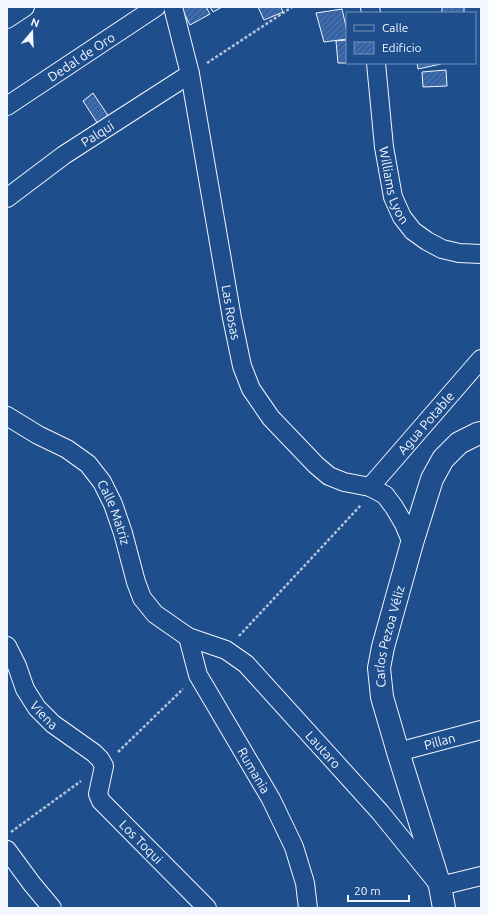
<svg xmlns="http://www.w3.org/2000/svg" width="488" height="915" viewBox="0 0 488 915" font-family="Ubuntu,sans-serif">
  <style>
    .building { fill: url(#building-hatch); stroke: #f2f6ff }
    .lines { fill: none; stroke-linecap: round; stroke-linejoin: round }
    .minor-casing { stroke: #f2f6ff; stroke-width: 20 }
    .secondary-casing { stroke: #f2f6ff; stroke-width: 24 }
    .path { stroke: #b3c4dc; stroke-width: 2.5; stroke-dasharray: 3 2; stroke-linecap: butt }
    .minor { stroke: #1f4e8c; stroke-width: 18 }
    .secondary { stroke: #1f4e8c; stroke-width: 22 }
    .labels { text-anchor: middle; stroke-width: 3; stroke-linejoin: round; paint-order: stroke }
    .street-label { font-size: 13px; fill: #f2f6ff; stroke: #1f4e8c }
  </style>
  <defs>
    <pattern id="building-hatch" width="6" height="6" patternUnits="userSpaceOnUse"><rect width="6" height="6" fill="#3563a3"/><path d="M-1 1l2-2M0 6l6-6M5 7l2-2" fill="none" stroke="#537ab1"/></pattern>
  </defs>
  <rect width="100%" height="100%" fill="#1f4e8c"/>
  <!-- building -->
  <g class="building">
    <path d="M 181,7 L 206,7 L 210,14 L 190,25 Z"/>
    <path d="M 210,7 L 222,7 L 213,12 Z"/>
    <path d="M 258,7 L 281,7 L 283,12 L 264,20 Z"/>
    <rect x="442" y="7" width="22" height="6"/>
    <path d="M 342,9 L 347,31 L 347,39 L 324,42 L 316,13 Z"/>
    <path d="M 347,40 L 347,63 L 338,63 L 336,41 Z"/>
    <path d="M 417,63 L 440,63 L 441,64 L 418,69 Z"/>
    <path d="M 446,70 L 447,86 L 423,87 L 422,72 Z"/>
    <path d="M 93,93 L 109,117 L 98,124 L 83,101 Z"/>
  </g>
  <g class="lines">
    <!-- minor casing -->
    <g class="minor-casing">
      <g id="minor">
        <path id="s1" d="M 173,7 L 190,74 L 232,318 L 242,366 L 251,389 L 271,418 L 316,465 L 329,476 L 344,482 L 370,487 L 385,495 L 394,507 L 404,524 L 412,543"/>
        <path d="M 370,7 L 371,13"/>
        <path d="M 7,19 L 25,7"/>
        <path id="s2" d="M 376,63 L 384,147 L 393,197 L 402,217 L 413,231 L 427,241 L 442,249 L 459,253 L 481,254"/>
        <path id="s3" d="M 7,106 L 156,7"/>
        <path id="s4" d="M 7,198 L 64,155 L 190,74"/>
        <path id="s5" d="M 7,416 L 38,435 L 67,449 L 88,464 L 102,482 L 113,504 L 123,533 L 136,582 L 142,598 L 155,614 L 188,637 L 226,650 L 246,664 L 380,812 L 440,886 L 481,876"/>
        <path id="s6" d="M 370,487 L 481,359"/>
        <path id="s7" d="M 188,637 L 198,675 L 271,799 L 294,847 L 305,883 L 308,908"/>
        <path id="s8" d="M 7,646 L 17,666 L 25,689 L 37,708 L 53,724 L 94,753 L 100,759 L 104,766 L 98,794 L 101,801 L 207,908"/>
        <path id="s9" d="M 398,752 L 481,730"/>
        <path d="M 7,850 L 32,884 L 52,908"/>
      </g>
    </g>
    <!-- secondary casing -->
    <g class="secondary-casing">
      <g id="secondary">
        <path id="s10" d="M 444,908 L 440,886 L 398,752 L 382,697 L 379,668 L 383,647 L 412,543 L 432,479 L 443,459 L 459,443 L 477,434 L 481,433"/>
      </g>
    </g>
    <!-- path -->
    <g class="path">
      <path d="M 207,63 L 292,7"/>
      <path d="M 239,636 L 361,505"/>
      <path d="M 118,752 L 183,689"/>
      <path d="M 11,832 L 81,781"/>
    </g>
    <!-- minor -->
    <use href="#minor" class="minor"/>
    <!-- secondary -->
    <use href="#secondary" class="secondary"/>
  </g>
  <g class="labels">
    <!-- street labels -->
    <g class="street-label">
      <text dy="5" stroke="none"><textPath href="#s3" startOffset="89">Dedal de Oro</textPath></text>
      <text dy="5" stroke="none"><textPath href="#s4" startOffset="111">Palqui</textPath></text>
      <text dy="5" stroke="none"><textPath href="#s2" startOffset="124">Williams Lyon</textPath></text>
      <text dy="5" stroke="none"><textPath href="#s1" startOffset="311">Las Rosas</textPath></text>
      <text dy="5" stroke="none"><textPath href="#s6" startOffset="85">Agua Potable</textPath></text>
      <text dy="5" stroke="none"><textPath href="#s5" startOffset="150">Calle Matriz</textPath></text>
      <text dy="5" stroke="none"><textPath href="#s10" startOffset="282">Carlos Pezoa Véliz</textPath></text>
      <text dy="5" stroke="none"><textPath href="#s8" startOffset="79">Viena</textPath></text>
      <text dy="5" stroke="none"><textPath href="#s9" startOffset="43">Pillan</textPath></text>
      <text dy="5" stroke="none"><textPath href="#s5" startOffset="481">Lautaro</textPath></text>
      <text dy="5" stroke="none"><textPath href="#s7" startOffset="150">Rumania</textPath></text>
      <text dy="5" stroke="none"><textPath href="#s8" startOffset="252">Los Toqui</textPath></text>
    </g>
  </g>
  <!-- border -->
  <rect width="488" height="915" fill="none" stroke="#f2f6ff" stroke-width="16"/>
  <!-- legend -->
  <rect x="346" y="12" width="130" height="52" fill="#1f4e8c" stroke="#7391ba"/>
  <rect x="354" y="25" width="20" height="6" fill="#1f4e8c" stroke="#7391ba"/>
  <text x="382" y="32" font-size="12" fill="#f2f6ff">Calle</text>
  <rect x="354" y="42" width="20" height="12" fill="url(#building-hatch)" stroke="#7391ba"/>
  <text x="382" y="52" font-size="12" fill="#f2f6ff">Edificio</text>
  <!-- north arrow -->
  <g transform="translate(32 32) rotate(19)" stroke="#1f4e8c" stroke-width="3" paint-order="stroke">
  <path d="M0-3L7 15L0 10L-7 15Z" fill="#f2f6ff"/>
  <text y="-6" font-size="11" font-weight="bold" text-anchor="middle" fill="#f2f6ff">N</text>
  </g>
  <!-- scale -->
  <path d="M348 895v6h61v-6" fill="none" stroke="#f2f6ff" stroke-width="2"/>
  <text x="354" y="895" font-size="12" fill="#f2f6ff" stroke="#1f4e8c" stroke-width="3" paint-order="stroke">20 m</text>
</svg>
